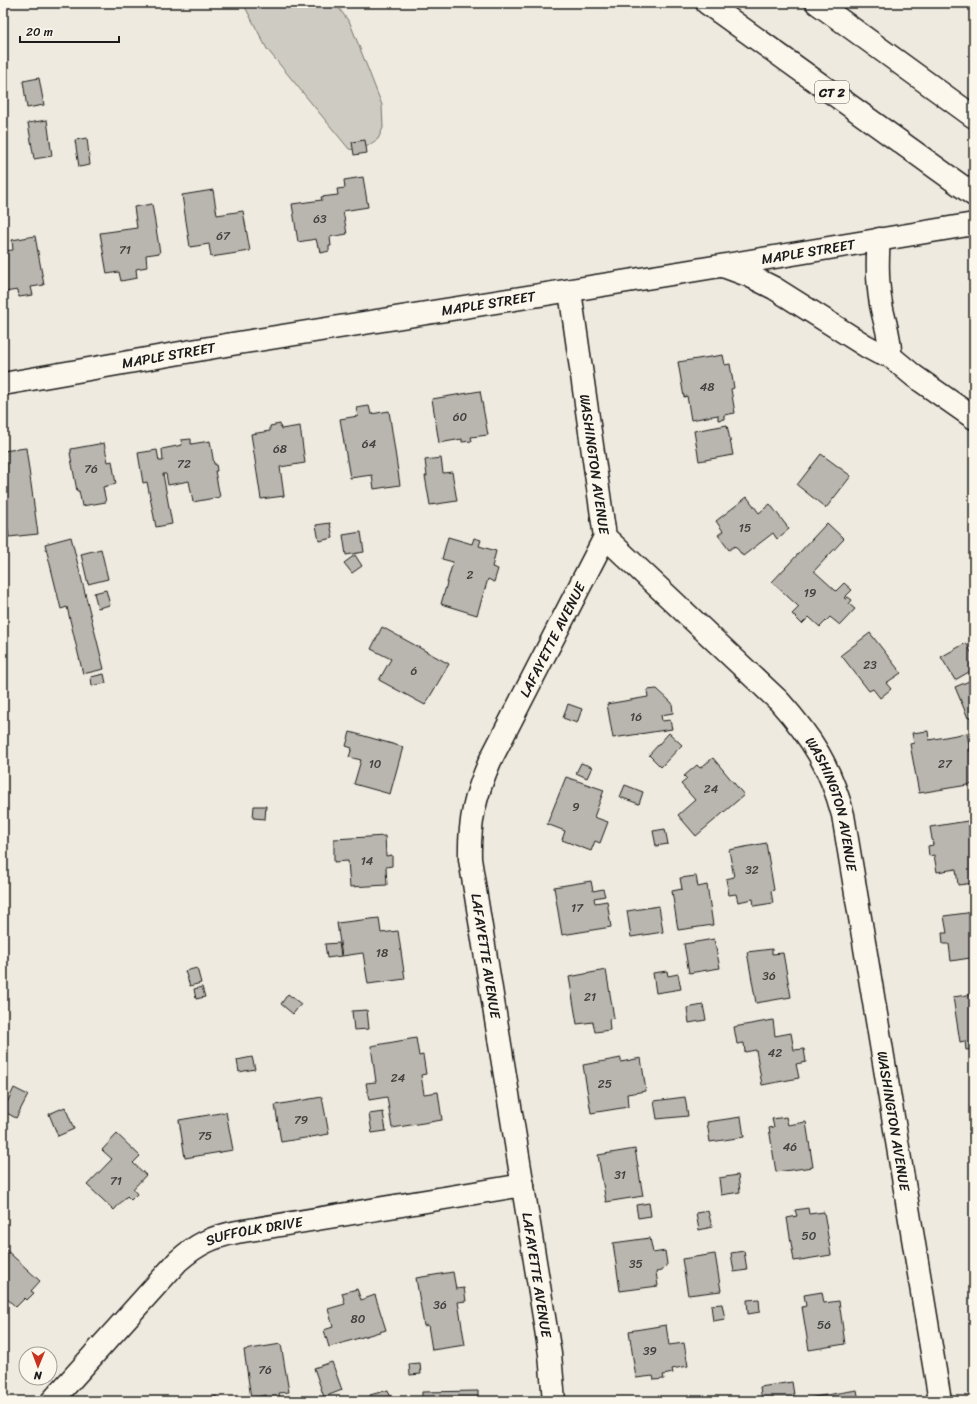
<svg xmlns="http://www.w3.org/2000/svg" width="977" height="1404" viewBox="0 0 977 1404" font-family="Sriracha,sans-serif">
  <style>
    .green { fill: #ceccc2; stroke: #75746f }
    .building { fill: #b9b6af; stroke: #1c1c1c }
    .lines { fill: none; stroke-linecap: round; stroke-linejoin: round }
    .street-casing { stroke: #1c1c1c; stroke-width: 25 }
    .secondary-casing { stroke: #1c1c1c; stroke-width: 25 }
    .highway-casing { stroke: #1c1c1c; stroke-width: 25 }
    .street { stroke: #fbf7ec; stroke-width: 22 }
    .secondary { stroke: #fbf7ec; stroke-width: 22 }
    .highway { stroke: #fbf7ec; stroke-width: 22 }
    .labels { text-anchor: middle; stroke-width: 3.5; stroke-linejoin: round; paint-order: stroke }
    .number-label { font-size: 12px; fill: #434241 }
    .shield { fill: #fbf7ec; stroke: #5f5e5a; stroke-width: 1 }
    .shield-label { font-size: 13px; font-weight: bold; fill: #1c1c1c }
    .street-label { font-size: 14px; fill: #1c1c1c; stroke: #fbf7ec }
  </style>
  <rect width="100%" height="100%" fill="#eeeadf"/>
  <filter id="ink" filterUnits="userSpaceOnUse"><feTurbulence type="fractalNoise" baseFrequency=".025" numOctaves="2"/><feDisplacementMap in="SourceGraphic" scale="8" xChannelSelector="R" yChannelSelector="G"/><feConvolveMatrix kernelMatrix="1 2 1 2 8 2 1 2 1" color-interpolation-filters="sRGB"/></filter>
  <g filter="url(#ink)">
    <!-- green -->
    <path class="green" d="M 243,3 L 335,3 L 350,23 L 382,105 L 383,128 L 378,139 L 360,151 L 349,149 L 267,49 Z"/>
    <!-- building -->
    <g class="building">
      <path d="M 39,78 L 44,105 L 27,108 L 23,81 Z"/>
      <path d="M 47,120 L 52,156 L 34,159 L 28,123 Z"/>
      <path d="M 87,138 L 90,165 L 79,167 L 75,140 Z"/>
      <path d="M 365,140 L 367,153 L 354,155 L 352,142 Z"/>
      <path d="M 363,177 L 368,207 L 343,211 L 347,234 L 330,237 L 331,246 L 329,246 L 329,251 L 321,253 L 320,247 L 318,247 L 316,239 L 298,242 L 292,204 L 322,200 L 321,197 L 338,195 L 337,189 L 345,188 L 344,180 Z"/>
      <path d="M 213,190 L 217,215 L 243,211 L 250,251 L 211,257 L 209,244 L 190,247 L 182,195 Z"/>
      <path d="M 152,204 L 160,253 L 146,255 L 147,267 L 136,269 L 137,278 L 121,281 L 119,272 L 107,274 L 100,233 L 137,228 L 134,207 Z"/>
      <path d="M 35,236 L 44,285 L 31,287 L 33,295 L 19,297 L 18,290 L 4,292 L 3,251 L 13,250 L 12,240 Z"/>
      <path d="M 723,355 L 725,365 L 730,364 L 734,388 L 731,389 L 735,413 L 724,415 L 724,419 L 718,420 L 718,415 L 691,420 L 687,396 L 684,397 L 678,362 Z"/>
      <path d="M 480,391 L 488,435 L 471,437 L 472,441 L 462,442 L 462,439 L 439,443 L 432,399 Z"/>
      <path d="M 369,406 L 371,414 L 389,411 L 400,485 L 374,489 L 372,475 L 350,478 L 340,419 L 358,416 L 356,408 Z"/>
      <path d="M 280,424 L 281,429 L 300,426 L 305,463 L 280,467 L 284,496 L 261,499 L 251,434 L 270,431 L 270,426 Z"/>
      <path d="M 727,425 L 733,455 L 699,461 L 694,431 Z"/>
      <path d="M 191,439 L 191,444 L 210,441 L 214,464 L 216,464 L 217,471 L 215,471 L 220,497 L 193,502 L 189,481 L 168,485 L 166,474 L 163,474 L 172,524 L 156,527 L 147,482 L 143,483 L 138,453 L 157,450 L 159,461 L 163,461 L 162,449 L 182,445 L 181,440 Z"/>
      <path d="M 104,443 L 108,462 L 112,461 L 116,484 L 103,487 L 106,502 L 82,506 L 79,491 L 77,491 L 70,453 L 71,453 L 71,449 Z"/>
      <path d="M 26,448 L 38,534 L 9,537 L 3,499 L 3,451 Z"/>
      <path d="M 821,454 L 851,476 L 826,508 L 797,485 Z"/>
      <path d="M 441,458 L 443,473 L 452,472 L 457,501 L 430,505 L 425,476 L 427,476 L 425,460 Z"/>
      <path d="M 747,497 L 759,513 L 770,504 L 789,529 L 777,539 L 773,533 L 743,556 L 735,546 L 729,550 L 718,535 L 723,531 L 716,521 Z"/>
      <path d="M 330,523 L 333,538 L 319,541 L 316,525 Z"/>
      <path d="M 827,523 L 844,539 L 814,571 L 836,591 L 844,583 L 852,590 L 844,598 L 846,599 L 848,597 L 852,600 L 849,604 L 855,609 L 840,625 L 830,617 L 820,627 L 809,617 L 802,624 L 792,614 L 799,607 L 772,582 Z"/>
      <path d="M 361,532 L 364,552 L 346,555 L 343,535 Z"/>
      <path d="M 71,537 L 104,669 L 83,674 L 67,607 L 61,609 L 45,544 Z"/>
      <path d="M 448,537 L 472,544 L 474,538 L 481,540 L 479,546 L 496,551 L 492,567 L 498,569 L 494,582 L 488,579 L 477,615 L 441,604 L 453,562 L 442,559 Z"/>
      <path d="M 101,549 L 108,579 L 88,584 L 81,554 Z"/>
      <path d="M 355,555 L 362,566 L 352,573 L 344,563 Z"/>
      <path d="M 106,590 L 110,605 L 98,608 L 94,593 Z"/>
      <path d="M 382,627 L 449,664 L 425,705 L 379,680 L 391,659 L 371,649 Z"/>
      <path d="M 870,633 L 901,673 L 886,683 L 891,689 L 880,698 L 873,689 L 869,691 L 841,655 Z"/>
      <path d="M 966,643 L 974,657 L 974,669 L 955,680 L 941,657 Z"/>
      <path d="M 104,674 L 106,683 L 92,686 L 91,677 Z"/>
      <path d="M 974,679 L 974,715 L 968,718 L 955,687 Z"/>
      <path d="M 657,689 L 672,703 L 673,713 L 661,715 L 662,721 L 670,720 L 672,729 L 613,738 L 607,704 L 648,697 L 647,690 Z"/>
      <path d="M 568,704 L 582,709 L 577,723 L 563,718 Z"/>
      <path d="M 928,731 L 929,740 L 967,733 L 970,752 L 974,751 L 974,784 L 919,793 L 910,744 L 914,743 L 912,733 Z"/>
      <path d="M 350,732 L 403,747 L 390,794 L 354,784 L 361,760 L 349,757 L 352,748 L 346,746 Z"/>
      <path d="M 669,733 L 682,745 L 661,767 L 649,755 Z"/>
      <path d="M 713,758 L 744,795 L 696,836 L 678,815 L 695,800 L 681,784 L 687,779 L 684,776 L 697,765 L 700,768 Z"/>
      <path d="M 581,763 L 592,767 L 587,778 L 576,773 Z"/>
      <path d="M 566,777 L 604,790 L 594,817 L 608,822 L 600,843 L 595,841 L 591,851 L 562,840 L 565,831 L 547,824 Z"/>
      <path d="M 625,785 L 643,792 L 639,804 L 620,797 Z"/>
      <path d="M 254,806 L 266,806 L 265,819 L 253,818 Z"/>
      <path d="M 974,820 L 974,883 L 958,885 L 956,869 L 937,872 L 934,855 L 929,856 L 928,846 L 933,845 L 930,827 Z"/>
      <path d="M 665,829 L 668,844 L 656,846 L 653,831 Z"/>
      <path d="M 385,836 L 386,856 L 392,855 L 392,866 L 386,867 L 387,885 L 350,887 L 348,861 L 334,862 L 334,839 Z"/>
      <path d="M 766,843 L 774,890 L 771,891 L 773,903 L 754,906 L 753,899 L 738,902 L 736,894 L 729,895 L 726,879 L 734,877 L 729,850 Z"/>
      <path d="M 696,876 L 698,887 L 707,885 L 713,925 L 678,930 L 672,891 L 682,889 L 680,878 Z"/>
      <path d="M 591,881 L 593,891 L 603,889 L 605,896 L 594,898 L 595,903 L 607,901 L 611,927 L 562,935 L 554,887 Z"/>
      <path d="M 659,906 L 663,932 L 631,937 L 627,911 Z"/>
      <path d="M 974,912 L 974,964 L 972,964 L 970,958 L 951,961 L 949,944 L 943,944 L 942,933 L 947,933 L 944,916 Z"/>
      <path d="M 379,918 L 381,933 L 398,931 L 405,979 L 368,984 L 363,953 L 342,956 L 337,923 Z"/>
      <path d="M 714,939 L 720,968 L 689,973 L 684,944 Z"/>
      <path d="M 339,943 L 341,956 L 327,958 L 325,944 Z"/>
      <path d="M 772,949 L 772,954 L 783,953 L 791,997 L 756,1003 L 747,952 Z"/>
      <path d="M 197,968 L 201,983 L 190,986 L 185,971 Z"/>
      <path d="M 606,970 L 614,1018 L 609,1019 L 610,1030 L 595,1032 L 593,1022 L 577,1024 L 569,977 Z"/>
      <path d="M 667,971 L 668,976 L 678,974 L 681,989 L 656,993 L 653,973 Z"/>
      <path d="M 202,987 L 205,997 L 196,999 L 194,989 Z"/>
      <path d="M 288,994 L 301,1004 L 293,1014 L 281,1004 Z"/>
      <path d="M 974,994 L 974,1049 L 966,1050 L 965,1041 L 960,1042 L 953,997 Z"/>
      <path d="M 703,1005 L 706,1020 L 689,1023 L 687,1008 Z"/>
      <path d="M 367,1010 L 369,1029 L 354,1030 L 352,1011 Z"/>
      <path d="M 773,1020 L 775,1036 L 791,1033 L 794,1050 L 804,1049 L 806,1062 L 796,1064 L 799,1078 L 762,1085 L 756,1050 L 745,1052 L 744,1043 L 737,1044 L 734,1027 Z"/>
      <path d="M 416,1038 L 419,1056 L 423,1055 L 426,1074 L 421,1075 L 424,1094 L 438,1092 L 442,1120 L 392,1128 L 387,1097 L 369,1100 L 366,1083 L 376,1082 L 371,1046 Z"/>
      <path d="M 252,1057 L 255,1069 L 239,1072 L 237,1060 Z"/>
      <path d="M 621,1058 L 621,1062 L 641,1058 L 646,1091 L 627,1094 L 628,1107 L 591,1113 L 583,1065 Z"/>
      <path d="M 14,1088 L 28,1095 L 16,1118 L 3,1111 Z"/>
      <path d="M 322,1097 L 329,1134 L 281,1142 L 275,1105 Z"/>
      <path d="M 685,1097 L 688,1116 L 657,1119 L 654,1101 Z"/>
      <path d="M 974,1104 L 974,1127 L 970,1105 Z"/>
      <path d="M 65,1107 L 74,1129 L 58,1136 L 49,1114 Z"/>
      <path d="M 226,1112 L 233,1150 L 185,1158 L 179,1120 Z"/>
      <path d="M 383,1112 L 386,1131 L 372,1133 L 369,1114 Z"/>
      <path d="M 741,1117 L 744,1137 L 710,1142 L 707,1122 Z"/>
      <path d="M 786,1117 L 788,1125 L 806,1122 L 813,1167 L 776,1172 L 769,1128 L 774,1127 L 772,1119 Z"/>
      <path d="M 117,1134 L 140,1156 L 133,1163 L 146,1175 L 133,1189 L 137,1194 L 131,1200 L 127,1196 L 114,1210 L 87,1185 L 112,1159 L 102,1150 Z"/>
      <path d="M 635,1149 L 643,1196 L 606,1202 L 598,1155 Z"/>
      <path d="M 738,1175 L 740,1192 L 721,1195 L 719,1178 Z"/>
      <path d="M 649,1203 L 651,1216 L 638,1218 L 636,1205 Z"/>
      <path d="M 808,1208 L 809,1214 L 824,1212 L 831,1255 L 794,1261 L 787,1218 L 797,1216 L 795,1210 Z"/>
      <path d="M 708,1211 L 712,1227 L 699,1230 L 696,1213 Z"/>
      <path d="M 650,1238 L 653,1253 L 665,1251 L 667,1264 L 662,1271 L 656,1272 L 658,1286 L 620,1291 L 613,1243 Z"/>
      <path d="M 3,1247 L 40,1281 L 31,1291 L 34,1293 L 27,1300 L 25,1298 L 16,1307 L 3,1295 Z"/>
      <path d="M 744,1251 L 747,1270 L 734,1272 L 731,1253 Z"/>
      <path d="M 715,1254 L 721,1291 L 688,1295 L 682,1259 Z"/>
      <path d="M 453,1272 L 456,1289 L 464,1288 L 466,1301 L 458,1302 L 465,1345 L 432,1350 L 428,1325 L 424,1326 L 416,1278 Z"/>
      <path d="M 357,1289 L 361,1300 L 375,1295 L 386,1330 L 329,1347 L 324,1330 L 333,1327 L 328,1309 L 345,1304 L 342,1293 Z"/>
      <path d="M 822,1292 L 824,1303 L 839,1301 L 845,1344 L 809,1350 L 802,1307 L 806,1306 L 804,1295 Z"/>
      <path d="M 759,1299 L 760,1312 L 748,1314 L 747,1300 Z"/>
      <path d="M 722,1304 L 725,1319 L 713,1321 L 711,1305 Z"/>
      <path d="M 666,1325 L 669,1345 L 684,1343 L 688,1366 L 672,1369 L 673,1373 L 663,1375 L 664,1379 L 654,1380 L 653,1376 L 636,1378 L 629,1331 Z"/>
      <path d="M 281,1344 L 289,1392 L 279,1393 L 280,1401 L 267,1401 L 266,1395 L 251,1398 L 244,1350 Z"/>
      <path d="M 332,1362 L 342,1390 L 324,1397 L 314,1368 Z"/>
      <path d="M 420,1363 L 421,1374 L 410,1375 L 409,1364 Z"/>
      <path d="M 792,1382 L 795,1401 L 762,1401 L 760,1387 Z"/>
      <path d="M 388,1390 L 392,1401 L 372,1401 L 370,1395 Z"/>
      <path d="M 857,1390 L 859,1401 L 802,1401 L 802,1399 Z"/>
      <path d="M 478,1391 L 478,1401 L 422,1401 L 422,1392 Z"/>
      <path d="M 216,1396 L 218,1401 L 204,1401 Z"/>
    </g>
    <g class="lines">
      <!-- street casing -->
      <g class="street-casing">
        <g id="street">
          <path id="s1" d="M 570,291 L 605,537 L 779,701 C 812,738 830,766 843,815 L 940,1401"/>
          <path id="s2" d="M 52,1401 L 178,1261 C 197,1244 212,1237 237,1232 L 523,1185"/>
          <path id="s3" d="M 554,1401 L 550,1354 L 470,859 C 469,821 475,796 490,761 L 605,537"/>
        </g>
      </g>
      <!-- secondary casing -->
      <g class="secondary-casing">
        <g id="secondary">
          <path id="s4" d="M 3,384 L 232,344 L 684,272 L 974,224"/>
        </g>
      </g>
      <!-- highway casing -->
      <g class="highway-casing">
        <g id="highway">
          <path d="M 707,3 L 974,195"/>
          <path d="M 817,3 L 974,117"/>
          <path d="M 879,239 C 877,262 877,282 881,304 C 884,322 891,337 890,356"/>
          <path d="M 723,266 L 750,276 L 774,288 L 866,346 L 879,353 L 890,356 L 914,376 L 974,418"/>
        </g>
      </g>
      <!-- street -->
      <use href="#street" class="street"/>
      <!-- secondary -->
      <use href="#secondary" class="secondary"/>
      <!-- highway -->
      <use href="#highway" class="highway"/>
    </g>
  </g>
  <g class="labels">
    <!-- number labels -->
    <g class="number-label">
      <text x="320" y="223">63</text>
      <text x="223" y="240">67</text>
      <text x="125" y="254">71</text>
      <text x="707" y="391">48</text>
      <text x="460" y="421">60</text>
      <text x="369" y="448">64</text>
      <text x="280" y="453">68</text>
      <text x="184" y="468">72</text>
      <text x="91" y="473">76</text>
      <text x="745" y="532">15</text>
      <text x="470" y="579">2</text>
      <text x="810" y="597">19</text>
      <text x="870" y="669">23</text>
      <text x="414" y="675">6</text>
      <text x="636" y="721">16</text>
      <text x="375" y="768">10</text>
      <text x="945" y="768">27</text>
      <text x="711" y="793">24</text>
      <text x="576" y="811">9</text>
      <text x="367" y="865">14</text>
      <text x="752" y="874">32</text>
      <text x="577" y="912">17</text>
      <text x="382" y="957">18</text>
      <text x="769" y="980">36</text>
      <text x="590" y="1001">21</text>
      <text x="775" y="1057">42</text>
      <text x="398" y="1082">24</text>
      <text x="605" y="1088">25</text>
      <text x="301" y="1124">79</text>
      <text x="205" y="1140">75</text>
      <text x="790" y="1151">46</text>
      <text x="620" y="1179">31</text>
      <text x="116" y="1185">71</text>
      <text x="809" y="1240">50</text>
      <text x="636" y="1268">35</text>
      <text x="440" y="1309">36</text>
      <text x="358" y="1323">80</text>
      <text x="824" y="1329">56</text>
      <text x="650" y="1355">39</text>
      <text x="265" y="1374">76</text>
    </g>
    <!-- shield labels -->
    <rect class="shield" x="815" y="81" width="34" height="22" rx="3"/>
    <g class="shield-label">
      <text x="832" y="97">CT 2</text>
    </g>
    <!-- street labels -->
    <g class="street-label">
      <text dy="5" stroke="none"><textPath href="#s4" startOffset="816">MAPLE STREET</textPath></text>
      <text dy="5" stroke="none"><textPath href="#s4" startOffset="492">MAPLE STREET</textPath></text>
      <text dy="5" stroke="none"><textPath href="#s4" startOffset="168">MAPLE STREET</textPath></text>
      <text dy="5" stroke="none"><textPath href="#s1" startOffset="175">WASHINGTON AVENUE</textPath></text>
      <text dy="5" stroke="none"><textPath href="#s3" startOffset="786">LAFAYETTE AVENUE</textPath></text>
      <text dy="5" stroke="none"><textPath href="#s1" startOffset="606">WASHINGTON AVENUE</textPath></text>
      <text transform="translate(486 956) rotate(81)" y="5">LAFAYETTE AVENUE</text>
      <text dy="5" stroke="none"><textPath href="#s1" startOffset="930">WASHINGTON AVENUE</textPath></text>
      <text dy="5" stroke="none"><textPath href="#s2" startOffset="272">SUFFOLK DRIVE</textPath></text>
      <text transform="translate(537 1275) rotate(81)" y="5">LAFAYETTE AVENUE</text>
    </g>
  </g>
  <!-- margin -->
  <rect width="977" height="1404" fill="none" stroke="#fbf7ec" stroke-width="16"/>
  <rect x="8" y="8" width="961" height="1388" fill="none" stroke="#1c1c1c" stroke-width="1.5" filter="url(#ink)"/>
  <!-- north arrow -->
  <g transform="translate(38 1366) rotate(181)"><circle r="19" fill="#fbf7ec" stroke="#a29f99"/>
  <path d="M0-3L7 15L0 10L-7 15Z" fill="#c8321e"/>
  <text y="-6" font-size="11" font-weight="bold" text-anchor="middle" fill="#1c1c1c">N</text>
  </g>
  <!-- scale -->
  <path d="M20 36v6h99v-6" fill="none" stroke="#1c1c1c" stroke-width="2"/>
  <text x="26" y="36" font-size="12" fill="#1c1c1c" stroke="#fbf7ec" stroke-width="3" paint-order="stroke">20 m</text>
</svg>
